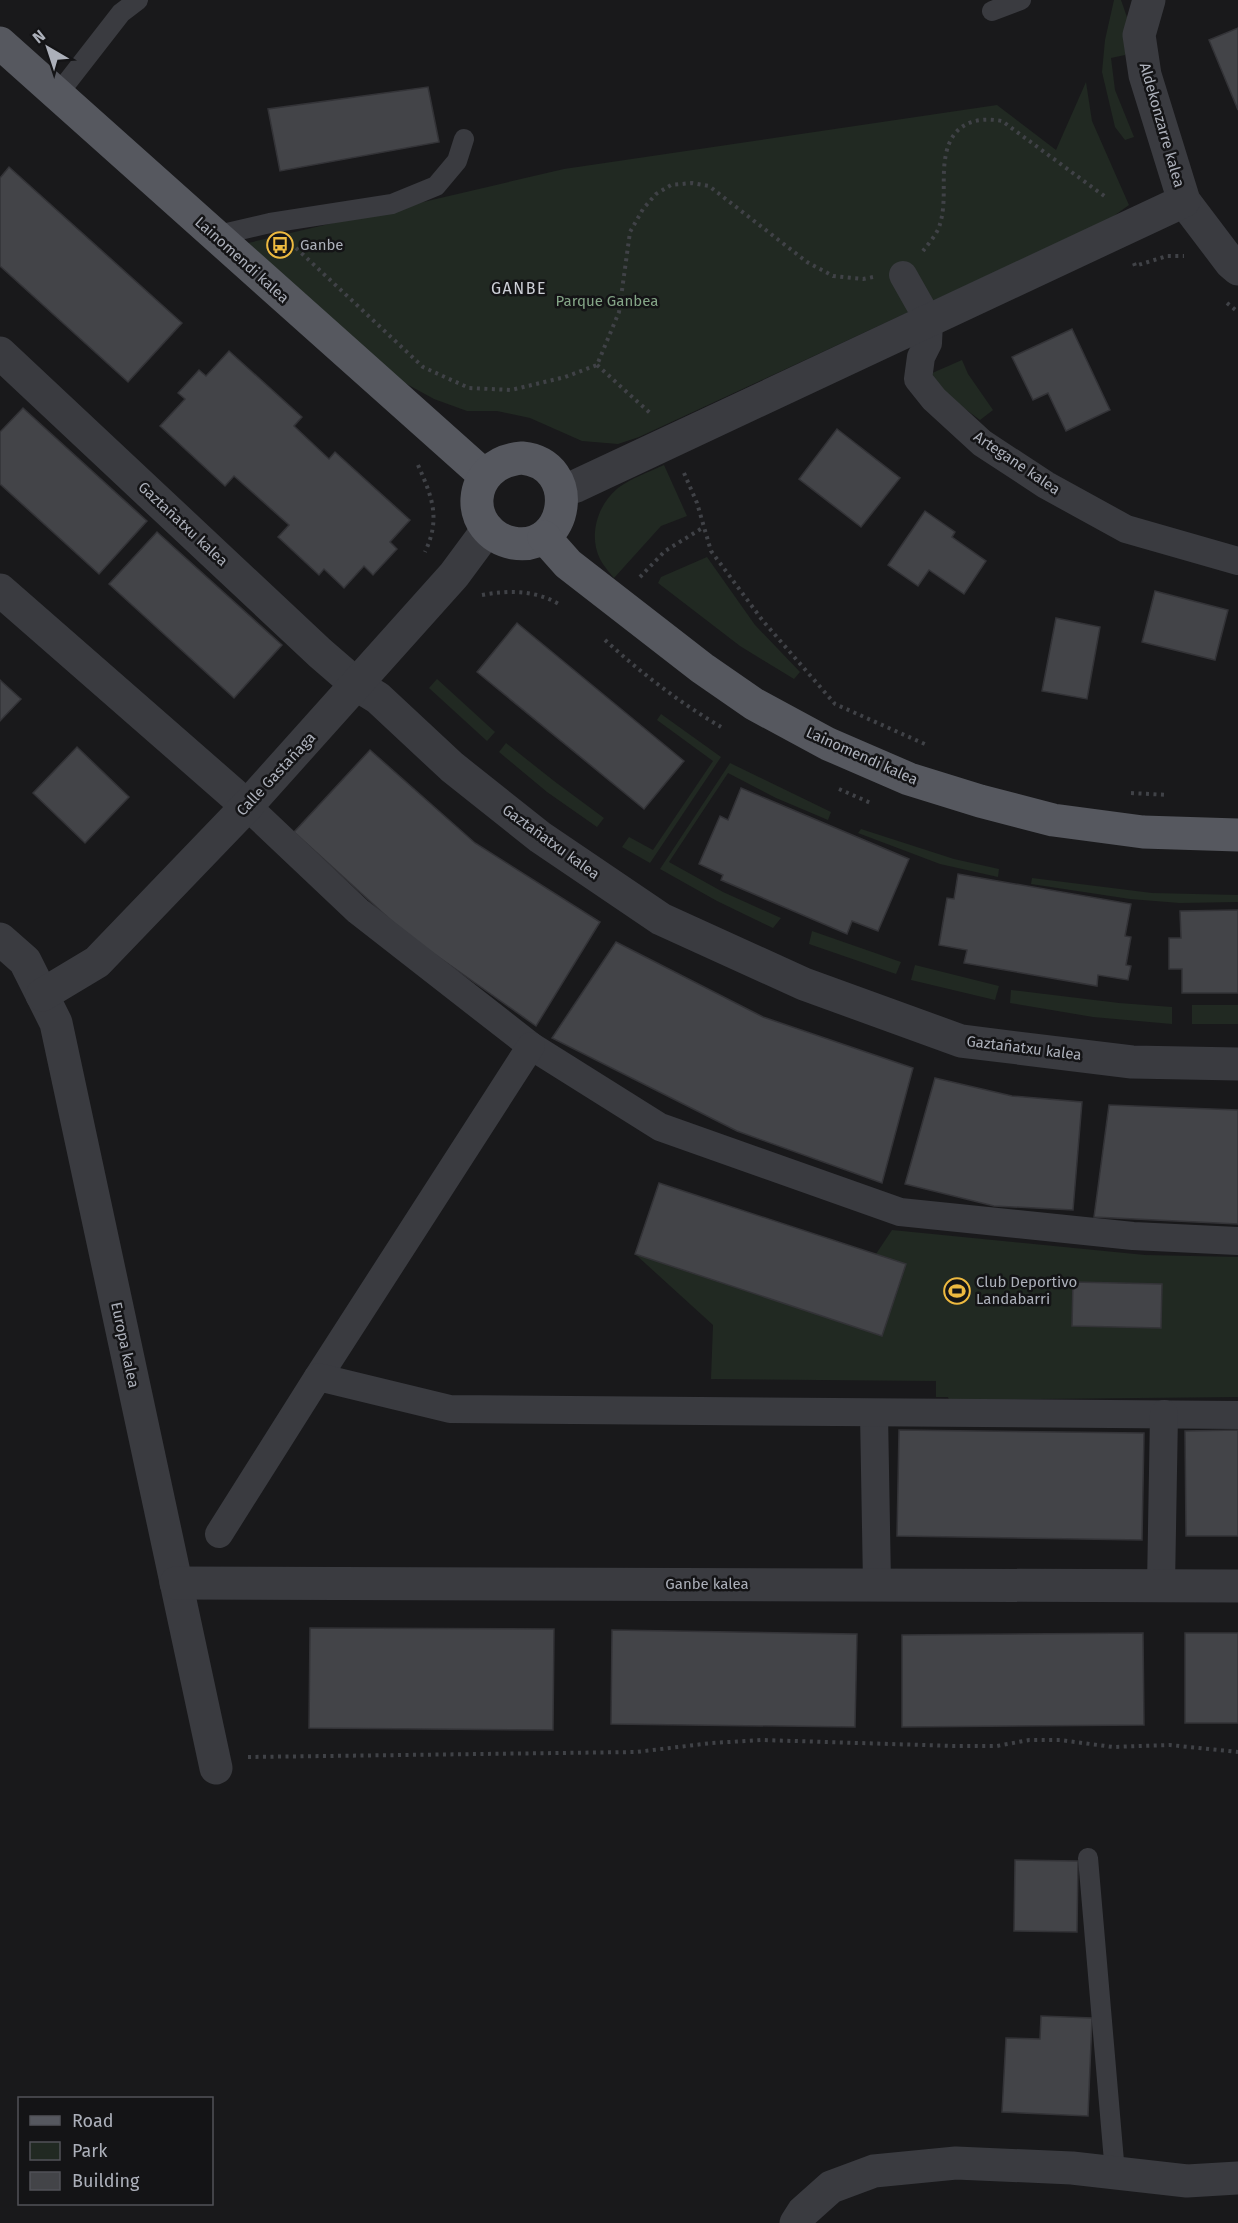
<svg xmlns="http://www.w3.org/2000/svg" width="1238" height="2223" viewBox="0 0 1238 2223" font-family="'Fira Sans',sans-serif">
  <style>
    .green { fill: #212922 }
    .building { fill: #434448; stroke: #333337; stroke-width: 1.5 }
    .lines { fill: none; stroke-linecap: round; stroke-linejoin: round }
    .path { stroke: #404247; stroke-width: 4; stroke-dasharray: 3 4.5; stroke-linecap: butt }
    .service { stroke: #3a3b40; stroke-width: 20 }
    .pedestrian { stroke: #3a3b40; stroke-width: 28 }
    .minor { stroke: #3a3b40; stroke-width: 33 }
    .primary { stroke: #56585f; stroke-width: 33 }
    .labels { text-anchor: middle; stroke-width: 5; stroke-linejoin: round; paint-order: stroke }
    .street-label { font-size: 15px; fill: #acb0ba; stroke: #141416 }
    .poi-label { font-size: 15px; fill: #acb0ba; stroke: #141416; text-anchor: start }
    .park-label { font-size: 15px; fill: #84a587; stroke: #141416 }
    .neighbourhood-label { font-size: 16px; letter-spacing: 1.5px; fill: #cdcfd7; stroke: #141416 }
  </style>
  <rect width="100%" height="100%" fill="#19191b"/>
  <!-- green -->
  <g class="green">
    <path d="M 1114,0 L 1121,0 L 1128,20 L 1125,55 L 1111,58 L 1115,90 L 1134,137 L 1125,140 L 1115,127 L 1102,72 L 1105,40 Z"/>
    <path d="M 1086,82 L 1092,121 L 1129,205 L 1111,218 L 639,437 L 618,444 L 582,441 L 530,418 L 497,411 L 467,411 L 434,399 L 403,382 L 248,243 L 564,169 L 997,105 L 1056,150 Z"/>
    <path d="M 962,360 L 968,374 L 993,410 L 980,420 L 952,399 L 930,374 Z"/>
    <path d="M 664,465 L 687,516 L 661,526 L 614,578 C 609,572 603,565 600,559 C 588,535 598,504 618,488 C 631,478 649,472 664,465 Z"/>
    <path d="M 707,557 L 755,625 L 800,672 L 794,679 L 740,646 L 658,583 L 661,577 Z"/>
    <path d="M 437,679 L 495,732 L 487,741 L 429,688 Z"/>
    <path d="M 661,714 L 721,757 L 650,863 L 622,847 L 629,837 L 653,850 L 713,761 L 657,720 Z"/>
    <path d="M 506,743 L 554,781 L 604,818 L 597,827 L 547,792 L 499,752 Z"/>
    <path d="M 730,763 L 831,812 L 828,820 L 776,798 L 728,773 L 669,862 L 723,892 L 781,918 L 773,928 L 717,901 L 660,869 Z"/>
    <path d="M 861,829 L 954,859 L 999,869 L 998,877 L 940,864 L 858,833 Z"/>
    <path d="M 1032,878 L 1152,893 L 1238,895 L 1238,902 L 1180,903 L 1130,899 L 1031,884 Z"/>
    <path d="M 812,931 L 901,962 L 896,974 L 809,944 Z"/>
    <path d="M 915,965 L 999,986 L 995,1000 L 911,980 Z"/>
    <path d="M 1011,990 L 1119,1003 L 1172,1007 L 1172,1024 L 1093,1017 L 1010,1003 Z"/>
    <rect x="1192" y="1005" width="46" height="19"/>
    <path d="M 659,1183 L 876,1254 L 892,1230 L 1145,1255 L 1238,1257 L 1238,1397 L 949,1400 L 948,1397 L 936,1397 L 936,1381 L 711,1379 L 713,1325 L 635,1254 Z"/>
  </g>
  <!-- building -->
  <g class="building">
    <path d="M 1238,28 L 1238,110 L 1209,40 Z"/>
    <path d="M 428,87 L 439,142 L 280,171 L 268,109 Z"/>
    <path d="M 9,167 L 182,323 L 128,382 L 0,266 L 0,178 Z"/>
    <path d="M 1072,329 L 1110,410 L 1066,431 L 1048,393 L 1033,400 L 1012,357 Z"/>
    <path d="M 229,351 L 302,417 L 294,426 L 329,459 L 335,452 L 410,520 L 390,542 L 397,549 L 373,575 L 364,566 L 344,588 L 324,569 L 319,575 L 278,537 L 289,525 L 234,476 L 225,486 L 160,426 L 185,399 L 178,393 L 199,370 L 206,376 Z"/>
    <path d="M 23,408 L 147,521 L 99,574 L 0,484 L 0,432 Z"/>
    <path d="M 837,429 L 900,478 L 861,527 L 799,479 Z"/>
    <path d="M 925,511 L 955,532 L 952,537 L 986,561 L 964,594 L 929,570 L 918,586 L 888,565 Z"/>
    <path d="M 157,532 L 282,645 L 234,698 L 109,584 Z"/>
    <path d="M 1155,591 L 1228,610 L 1215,660 L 1142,642 Z"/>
    <path d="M 1056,618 L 1100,627 L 1087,699 L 1042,691 Z"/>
    <path d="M 517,623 L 684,761 L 644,809 L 477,672 Z"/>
    <path d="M 0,680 L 21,699 L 0,721 Z"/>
    <path d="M 77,747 L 129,797 L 85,843 L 33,793 Z"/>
    <path d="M 370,750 L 475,843 L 600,922 L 536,1026 L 406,934 L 294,832 Z"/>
    <path d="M 741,788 L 909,859 L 878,931 L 852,921 L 847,934 L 721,880 L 723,875 L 699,864 L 720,816 L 728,820 Z"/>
    <path d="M 958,874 L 1131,904 L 1125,936 L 1131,937 L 1126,965 L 1131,966 L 1128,980 L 1098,975 L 1097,986 L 964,963 L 967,950 L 939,945 L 947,898 L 954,899 Z"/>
    <path d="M 1238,910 L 1238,993 L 1182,993 L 1182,969 L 1169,969 L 1169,938 L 1181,938 L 1180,911 Z"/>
    <path d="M 616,942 L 763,1017 L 913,1068 L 882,1183 L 737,1131 L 552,1038 Z"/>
    <path d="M 935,1078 L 1012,1096 L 1082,1102 L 1073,1210 L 994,1206 L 905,1184 Z"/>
    <path d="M 1109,1105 L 1238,1110 L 1238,1224 L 1094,1217 Z"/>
    <path d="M 659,1183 L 906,1264 L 882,1336 L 635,1254 Z"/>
    <path d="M 1073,1282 L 1162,1284 L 1161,1328 L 1072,1326 Z"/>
    <path d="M 899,1430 L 1144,1433 L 1142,1540 L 897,1536 Z"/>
    <path d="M 1238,1430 L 1238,1536 L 1186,1536 L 1185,1431 Z"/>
    <path d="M 310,1628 L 554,1629 L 553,1730 L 309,1728 Z"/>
    <path d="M 612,1630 L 857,1634 L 855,1727 L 611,1724 Z"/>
    <path d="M 1143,1633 L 1144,1725 L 902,1727 L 902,1635 Z"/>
    <rect x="1185" y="1633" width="53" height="90"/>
    <path d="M 1015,1860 L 1078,1861 L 1077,1932 L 1014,1931 Z"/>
    <path d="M 1041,2016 L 1092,2018 L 1088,2116 L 1002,2112 L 1006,2038 L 1040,2039 Z"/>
  </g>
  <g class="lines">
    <!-- path -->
    <g class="path">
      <path d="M 296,248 L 423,367 L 469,388 L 511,390 L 565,377 L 597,365 L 619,312 L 630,232 L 643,209 L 656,194 L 671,185 L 692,183 L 709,186 L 807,262 L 833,276 L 863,279 L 873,277"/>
      <path d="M 923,251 C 929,243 938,233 940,224 C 947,201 941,177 946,154 C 952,124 975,116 1002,121 L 1107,198"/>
      <path d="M 1134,263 L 1135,266 L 1167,256 L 1184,256"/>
      <path d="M 1227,303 L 1238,312"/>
      <path d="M 597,365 L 650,413"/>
      <path d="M 418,465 C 432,497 441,518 425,552"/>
      <path d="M 684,473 L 697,503 L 711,551 L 763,621 L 835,704 L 927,745"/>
      <path d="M 640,577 L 665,551 L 704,527"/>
      <path d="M 482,595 C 510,590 534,590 559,604"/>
      <path d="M 605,640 C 641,673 679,702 721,727"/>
      <path d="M 839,789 L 873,804"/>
      <path d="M 1131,793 L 1168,795"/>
      <path d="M 248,1757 L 636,1752 L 712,1743 L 762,1740 L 955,1746 L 997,1746 L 1029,1740 L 1060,1740 L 1113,1747 L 1170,1745 L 1238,1752"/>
    </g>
    <!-- service -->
    <g class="service">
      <path d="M 992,11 L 1021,0"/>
      <path d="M 58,94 L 121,13 L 138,0"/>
      <path d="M 214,236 L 270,223 L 392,204 L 436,186 L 457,161 L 464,139"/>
      <path d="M 1088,1858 L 1115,2173"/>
    </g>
    <!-- pedestrian -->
    <g class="pedestrian">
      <path d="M 903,275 L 929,321 L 928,343 L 921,357 L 918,379 L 934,399 L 982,443 L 1046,485 L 1126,529 L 1238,561"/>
      <path d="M 247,806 L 358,911 L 531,1046 L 660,1127 L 900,1212 L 1133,1236 L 1238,1241"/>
      <path d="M 318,1377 L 531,1046"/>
      <path d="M 874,1413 L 877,1584"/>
      <path d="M 219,1534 L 318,1377 L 450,1409 L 1238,1415"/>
      <path d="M 1161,1586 L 1164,1414"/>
    </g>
    <!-- minor -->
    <g class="minor">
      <path d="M 1149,0 L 1139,35 L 1145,75 L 1184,201 L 1231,263 L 1238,269"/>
      <path d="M 0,353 L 320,653 L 357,685 L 378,698 L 452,767 L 540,837 L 661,919 L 804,984 L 961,1041 L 1132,1062 L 1238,1064"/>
      <path d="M 561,491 L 576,486 L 1184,201"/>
      <path d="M 0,590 L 247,806"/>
      <path d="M 0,939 L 25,961 L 56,1023 L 216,1768"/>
      <path d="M 42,995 L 97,962 L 247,806 L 454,575 L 488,529"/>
      <path d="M 176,1583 L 1238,1586"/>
      <path d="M 796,2223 L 803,2212 L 831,2187 L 874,2171 L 956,2163 L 1072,2168 L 1187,2181 L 1238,2178"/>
    </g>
    <!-- primary -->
    <g class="primary">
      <path d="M 0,43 L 485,476"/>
      <path d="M 522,458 C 582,464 569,553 513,543 C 463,533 464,463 522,458 Z"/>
      <path d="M 544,537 L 568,564 L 702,668 L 754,704 L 828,744 L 909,779 L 980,801 L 1053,820 L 1143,832 L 1238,835"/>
    </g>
  </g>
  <!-- icons -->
  <defs>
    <g id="bus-ring" transform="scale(1.35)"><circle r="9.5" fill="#141416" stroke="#edb940" stroke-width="1.5"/><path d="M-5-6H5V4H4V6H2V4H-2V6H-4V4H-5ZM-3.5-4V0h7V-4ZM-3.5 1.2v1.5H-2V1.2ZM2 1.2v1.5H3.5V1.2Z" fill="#edb940"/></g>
    <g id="stadium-ring" transform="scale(1.35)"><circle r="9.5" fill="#141416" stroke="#edb940" stroke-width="1.5"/><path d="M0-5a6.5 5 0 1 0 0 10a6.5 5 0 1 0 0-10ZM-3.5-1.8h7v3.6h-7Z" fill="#edb940"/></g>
  </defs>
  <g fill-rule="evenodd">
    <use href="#bus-ring" x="280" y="245"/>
    <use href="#stadium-ring" x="957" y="1291"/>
  </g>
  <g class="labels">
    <!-- street labels -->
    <g class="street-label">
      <text transform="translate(1162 125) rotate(74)" y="5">Aldekonzarre kalea</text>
      <text transform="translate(242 260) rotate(42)" y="5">Lainomendi kalea</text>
      <text transform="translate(1017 463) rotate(34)" y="5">Artegane kalea</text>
      <text transform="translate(183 524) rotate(43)" y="5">Gaztañatxu kalea</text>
      <text transform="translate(862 756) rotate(24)" y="5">Lainomendi kalea</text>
      <text transform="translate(276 774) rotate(-47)" y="5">Calle Gastañaga</text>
      <text transform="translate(551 842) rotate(36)" y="5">Gaztañatxu kalea</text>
      <text transform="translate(1024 1048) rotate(7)" y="5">Gaztañatxu kalea</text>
      <text transform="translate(125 1345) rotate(78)" y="5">Europa kalea</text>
      <text x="707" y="1589">Ganbe kalea</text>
    </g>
    <!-- poi labels -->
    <g class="poi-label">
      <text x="300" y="250">Ganbe</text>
      <text x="976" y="1287">Club Deportivo<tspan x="976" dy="17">Landabarri</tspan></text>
    </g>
    <!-- park labels -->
    <g class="park-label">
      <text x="607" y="306">Parque Ganbea</text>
    </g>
    <!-- neighbourhood labels -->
    <g class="neighbourhood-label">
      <text x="519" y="294">GANBE</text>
    </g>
  </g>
  <!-- legend -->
  <rect x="18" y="2097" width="195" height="108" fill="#141416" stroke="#515258" stroke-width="1.5"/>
  <rect x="30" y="2116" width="30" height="9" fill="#56585f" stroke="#515258" stroke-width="1.5"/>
  <text x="72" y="2127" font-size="18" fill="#acb0ba">Road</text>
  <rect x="30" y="2142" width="30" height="18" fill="#212922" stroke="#515258" stroke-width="1.5"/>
  <text x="72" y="2157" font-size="18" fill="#acb0ba">Park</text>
  <rect x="30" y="2172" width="30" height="18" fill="#434448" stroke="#515258" stroke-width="1.5"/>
  <text x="72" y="2187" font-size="18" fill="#acb0ba">Building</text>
  <!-- north arrow -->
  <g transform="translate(48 48) rotate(321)" stroke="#141416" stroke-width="4.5" paint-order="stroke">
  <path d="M0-4.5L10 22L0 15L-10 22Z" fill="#acb0ba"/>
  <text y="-9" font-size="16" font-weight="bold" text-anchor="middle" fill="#acb0ba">N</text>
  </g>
</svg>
